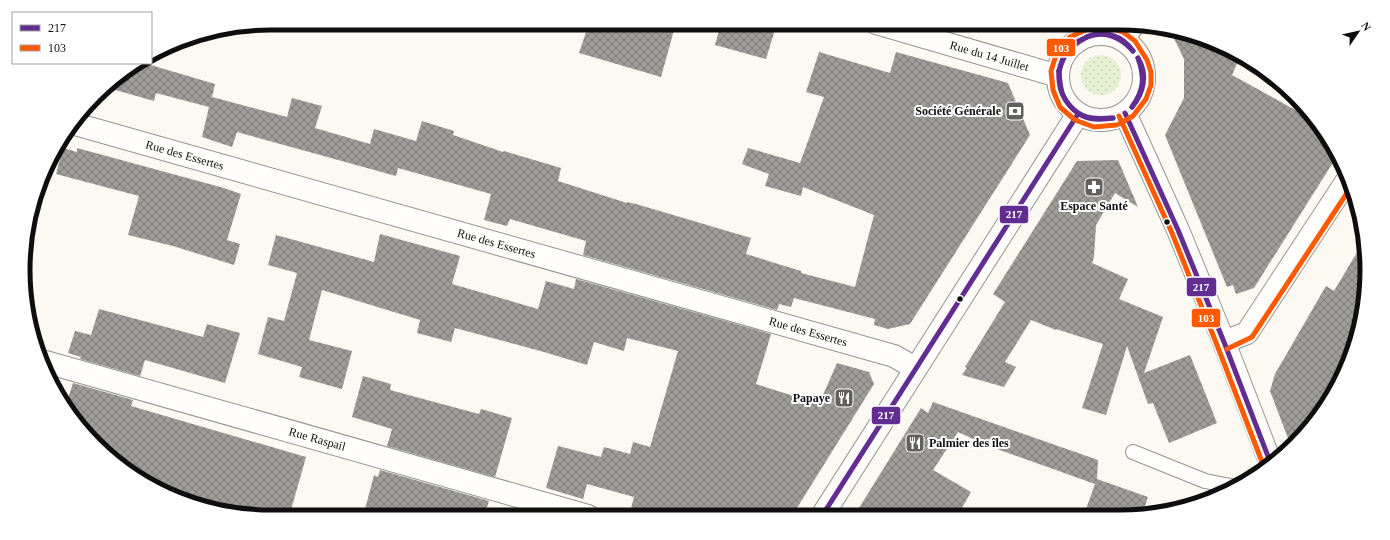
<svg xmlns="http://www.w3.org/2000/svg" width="1390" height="540" viewBox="0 0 1390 540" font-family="Georgia,serif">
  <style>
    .grass { fill: url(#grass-dots) }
    .building { fill: url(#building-cross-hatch) }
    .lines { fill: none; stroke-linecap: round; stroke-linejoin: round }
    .service-casing { stroke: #959491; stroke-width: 16 }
    .minor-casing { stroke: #959491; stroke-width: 24 }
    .tertiary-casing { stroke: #959491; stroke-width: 24 }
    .service { stroke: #fffefd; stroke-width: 14 }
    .minor { stroke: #fffefd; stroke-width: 22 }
    .tertiary { stroke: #fffefd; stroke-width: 22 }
    .bus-1-casing { stroke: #fff; stroke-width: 8 }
    .bus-2-casing { stroke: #fff; stroke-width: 8 }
    .bus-1 { stroke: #622d91; stroke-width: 5 }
    .bus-2 { stroke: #ff5a00; stroke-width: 5 }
    .bus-dot { fill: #0e0e0e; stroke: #fff; stroke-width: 1.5 }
    .labels { text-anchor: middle; stroke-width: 4; stroke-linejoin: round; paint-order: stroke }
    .street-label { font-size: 12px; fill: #0e0e0e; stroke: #fff }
    .poi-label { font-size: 12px; font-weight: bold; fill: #0e0e0e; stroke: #fff; text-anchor: end }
    .rim { fill: none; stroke: #0e0e0e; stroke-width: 5 }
    .line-badge { stroke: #fff; stroke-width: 1.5 }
    .badge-label { font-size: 11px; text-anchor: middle; font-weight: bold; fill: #fff }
  </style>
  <defs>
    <pattern id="grass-dots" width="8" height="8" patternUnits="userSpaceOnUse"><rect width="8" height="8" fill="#e6f0d3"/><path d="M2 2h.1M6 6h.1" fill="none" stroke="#c4cdb4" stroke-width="1.8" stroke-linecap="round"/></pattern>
    <pattern id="building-cross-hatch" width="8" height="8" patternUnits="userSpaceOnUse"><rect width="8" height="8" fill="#9e9c98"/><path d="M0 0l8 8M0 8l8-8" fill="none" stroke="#7f7e7a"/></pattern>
  </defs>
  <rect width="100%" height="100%" fill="#fcf9f2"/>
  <!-- grass -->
  <circle class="grass" cx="1101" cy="75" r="20"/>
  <!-- building -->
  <g class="building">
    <path d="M 589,23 L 670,23 L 668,28 L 674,30 L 661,77 L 579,53 Z"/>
    <path d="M 721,23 L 777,23 L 766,59 L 715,45 Z"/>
    <path d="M 1170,30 L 1184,31 L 1239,59 L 1232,75 L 1308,117 L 1334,147 L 1337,156 L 1254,288 L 1236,294 L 1233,285 L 1227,287 L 1165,135 L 1184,98 L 1184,59 Z"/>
    <path d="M 819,52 L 890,73 L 896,52 L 1008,83 L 1030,135 L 910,324 L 888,329 L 874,325 L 875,319 L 794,298 L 791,307 L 779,304 L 777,310 L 583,255 L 586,241 L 510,219 L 507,226 L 484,220 L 491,194 L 398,168 L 396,176 L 237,132 L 232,147 L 202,137 L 209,107 L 156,93 L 154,101 L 105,87 L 107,84 L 144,63 L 215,84 L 210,106 L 212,97 L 287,117 L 292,98 L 322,106 L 315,128 L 370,144 L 374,129 L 416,141 L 422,121 L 454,131 L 453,135 L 503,152 L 504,151 L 561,168 L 558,181 L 627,203 L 627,202 L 636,204 L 751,238 L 746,254 L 801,271 L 801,273 L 855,287 L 874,215 L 803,187 L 801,196 L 765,186 L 769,174 L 742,164 L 748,148 L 800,163 L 824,97 L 806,92 Z"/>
    <path d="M 63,148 L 77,152 L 77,148 L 224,188 L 241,194 L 227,240 L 240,244 L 234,265 L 173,246 L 128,235 L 139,196 L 56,174 Z"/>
    <path d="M 1118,160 L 1138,207 L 1115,193 L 1096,225 L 1094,257 L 1092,263 L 1128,279 L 1119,299 L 1163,317 L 1144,373 L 1190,355 L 1217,423 L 1169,443 L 1153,403 L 1148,404 L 1127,346 L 1106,415 L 1082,408 L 1103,344 L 1056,329 L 1056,330 L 1031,320 L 1005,362 L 1016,367 L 1004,387 L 962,375 L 967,368 L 965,367 L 1005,302 L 993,294 L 1077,161 Z"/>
    <path d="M 380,234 L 460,256 L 452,284 L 538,309 L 546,281 L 574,289 L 576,279 L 771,334 L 756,384 L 819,404 L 837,363 L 869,372 L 874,384 L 792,516 L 644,516 L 630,512 L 634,497 L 587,484 L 583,499 L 546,488 L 558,446 L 601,457 L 604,447 L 630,454 L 633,442 L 650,447 L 678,351 L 627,338 L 624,351 L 594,342 L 587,365 L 544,352 L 455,328 L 451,342 L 417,333 L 420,320 L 322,290 L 309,340 L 352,351 L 342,389 L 299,377 L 302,367 L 258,354 L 268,317 L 284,321 L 297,273 L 268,265 L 276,235 L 374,262 Z"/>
    <path d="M 1365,239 L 1359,334 L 1334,394 L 1291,446 L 1270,391 L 1275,374 L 1326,286 L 1334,291 Z"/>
    <path d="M 99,309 L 203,337 L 207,324 L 240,333 L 225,383 L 145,360 L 140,376 L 80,359 L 81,357 L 68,353 L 75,331 L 91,335 Z"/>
    <path d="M 363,376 L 391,384 L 390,390 L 479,414 L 481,409 L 512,418 L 495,477 L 387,446 L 392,429 L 352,417 Z"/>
    <path d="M 73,383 L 133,400 L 131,406 L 306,457 L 289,517 L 270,517 L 206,509 L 120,466 L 65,408 Z"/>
    <path d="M 933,402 L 1098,460 L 1097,479 L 1148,497 L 1142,515 L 1084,515 L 1095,484 L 986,445 L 958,432 L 933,470 L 971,492 L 958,515 L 854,516 L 921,408 L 928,413 Z"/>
    <path d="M 380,470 L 489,501 L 484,516 L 363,517 L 374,475 L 378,477 Z"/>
  </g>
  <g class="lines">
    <!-- service casing -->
    <g class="service-casing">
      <path id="service" d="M 1133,452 L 1205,481 L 1236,487"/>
    </g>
    <!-- minor casing -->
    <g class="minor-casing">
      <g id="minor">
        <path id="s1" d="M 876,23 L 1058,76"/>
        <path id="s2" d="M 75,124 L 894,356 L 915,368"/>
        <path d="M 1224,342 L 1247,333 L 1346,182"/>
        <path id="s3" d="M 46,362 L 588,516"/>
      </g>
    </g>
    <!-- tertiary casing -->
    <g class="tertiary-casing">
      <g id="tertiary">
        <circle cx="1101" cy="77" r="43"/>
        <path d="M 1123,40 L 1133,25"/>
        <path d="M 1125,113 L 1178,230 L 1224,342 L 1271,464"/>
        <path d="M 822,516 L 1078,114"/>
      </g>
    </g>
    <!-- service -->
    <use href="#service" class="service"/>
    <!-- minor -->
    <use href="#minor" class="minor"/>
    <!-- tertiary -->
    <use href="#tertiary" class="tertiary"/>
    <!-- bus-1 casing -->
    <g class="bus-1-casing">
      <g id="bus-1">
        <path d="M 1087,37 C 1104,29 1123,36 1133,51"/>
        <path d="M 1087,37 C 1105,30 1121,38 1133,51"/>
        <path d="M 1059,71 C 1060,87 1061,98 1073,109"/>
        <path d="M 1059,71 C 1058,87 1062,98 1073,109"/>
        <path d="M 1059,71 C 1064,51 1068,45 1087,37"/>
        <path d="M 1059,71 C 1064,53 1070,46 1087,37"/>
        <path d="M 1132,107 C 1144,90 1145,78 1138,58"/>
        <path d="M 1132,107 C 1144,93 1148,74 1138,58"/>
        <path d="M 1073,109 C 1085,120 1099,119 1113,118"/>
        <path d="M 1073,109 C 1085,121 1098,120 1113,118"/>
        <path d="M 1125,113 L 1178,230 L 1224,342 L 1271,464"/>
        <path d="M 822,516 L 1078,114"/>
      </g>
    </g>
    <!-- bus-2 casing -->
    <g class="bus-2-casing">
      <g id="bus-2">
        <path d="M 1119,116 L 1172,233 L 1217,345 L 1264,467"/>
        <path d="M 1116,125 L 1094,127 L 1075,120 L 1060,107 L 1053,90 L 1051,71 L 1057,52 L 1070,37 L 1090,28 L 1107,27 L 1123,32 L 1135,41 L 1147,60 L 1151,72 L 1151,85 L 1146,99 L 1133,116 L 1119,124"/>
        <path d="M 1227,349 L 1252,337 L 1349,190"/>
      </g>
    </g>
    <!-- bus-1 -->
    <use href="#bus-1" class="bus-1"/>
    <!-- bus-2 -->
    <use href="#bus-2" class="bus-2"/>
  </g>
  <!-- icons -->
  <defs>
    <g id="bank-square" transform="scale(1)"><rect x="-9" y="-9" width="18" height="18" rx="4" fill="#61605e" stroke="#fff"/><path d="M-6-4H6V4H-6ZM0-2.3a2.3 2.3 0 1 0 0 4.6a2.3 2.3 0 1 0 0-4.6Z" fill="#fff"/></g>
    <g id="pharmacy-square" transform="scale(1)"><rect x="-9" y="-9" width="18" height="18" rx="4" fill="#61605e" stroke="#fff"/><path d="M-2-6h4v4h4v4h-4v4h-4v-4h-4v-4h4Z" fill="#fff"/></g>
    <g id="restaurant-square" transform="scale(1)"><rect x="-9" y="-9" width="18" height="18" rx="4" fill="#61605e" stroke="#fff"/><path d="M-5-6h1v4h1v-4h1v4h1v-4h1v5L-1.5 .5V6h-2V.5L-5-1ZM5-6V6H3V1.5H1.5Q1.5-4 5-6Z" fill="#fff"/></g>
  </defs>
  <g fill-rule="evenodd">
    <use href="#bank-square" x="1015" y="111"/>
    <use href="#pharmacy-square" x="1094" y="187"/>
    <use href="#restaurant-square" x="844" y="398"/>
    <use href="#restaurant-square" x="915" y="443"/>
  </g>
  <!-- markers -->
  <g class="bus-dot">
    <circle cx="1167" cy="222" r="3.5"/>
    <circle cx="960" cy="299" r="3.5"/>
  </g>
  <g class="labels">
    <!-- street labels -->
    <g class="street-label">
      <text dy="4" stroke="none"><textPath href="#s1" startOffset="118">Rue du 14 Juillet</textPath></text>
      <text dy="4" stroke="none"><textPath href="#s2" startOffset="114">Rue des Essertes</textPath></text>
      <text dy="4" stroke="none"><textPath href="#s2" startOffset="438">Rue des Essertes</textPath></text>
      <text dy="4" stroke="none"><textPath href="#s2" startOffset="762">Rue des Essertes</textPath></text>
      <text dy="4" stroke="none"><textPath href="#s3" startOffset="282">Rue Raspail</textPath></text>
    </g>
    <!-- poi labels -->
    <g class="poi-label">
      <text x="1001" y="115">Société Générale</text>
      <text x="1094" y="210" text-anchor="middle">Espace Santé</text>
      <text x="830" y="402">Papaye</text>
      <text x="929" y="447" text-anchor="start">Palmier des îles</text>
    </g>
  </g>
  <!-- crop -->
  <path d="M0 0H1390V540H0ZM270 30H1120A240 240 0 0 1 1360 270V270A240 240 0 0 1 1120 510H270A240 240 0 0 1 30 270V270A240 240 0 0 1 270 30Z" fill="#fff" fill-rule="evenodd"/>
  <path class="rim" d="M270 30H1120A240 240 0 0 1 1360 270V270A240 240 0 0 1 1120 510H270A240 240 0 0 1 30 270V270A240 240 0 0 1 270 30Z"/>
  <g class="line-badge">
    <rect x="1046" y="38" width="30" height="19" rx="4" fill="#ff5a00"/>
    <rect x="999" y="205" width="30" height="19" rx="4" fill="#622d91"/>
    <rect x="1186" y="277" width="31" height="20" rx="4" fill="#622d91"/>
    <rect x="1191" y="308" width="30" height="20" rx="4" fill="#ff5a00"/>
    <rect x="871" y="406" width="30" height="19" rx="4" fill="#622d91"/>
  </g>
  <g class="badge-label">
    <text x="1061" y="52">103</text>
    <text x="1014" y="218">217</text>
    <text x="1201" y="291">217</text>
    <text x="1206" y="322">103</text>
    <text x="886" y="419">217</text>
  </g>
  <!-- legend -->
  <rect x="12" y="12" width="140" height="52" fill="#ffffff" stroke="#9f9f9f"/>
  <rect x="20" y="25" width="20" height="6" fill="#622d91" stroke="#9f9f9f"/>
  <text x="48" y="32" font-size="12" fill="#0e0e0e">217</text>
  <rect x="20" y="45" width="20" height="6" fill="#ff5a00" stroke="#9f9f9f"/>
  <text x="48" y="52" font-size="12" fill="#0e0e0e">103</text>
  <!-- north arrow -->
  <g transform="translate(1358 32) rotate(56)" stroke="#ffffff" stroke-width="3" paint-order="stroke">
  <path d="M0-3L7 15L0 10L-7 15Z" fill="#0e0e0e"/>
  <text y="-6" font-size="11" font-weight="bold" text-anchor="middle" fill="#0e0e0e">N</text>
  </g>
</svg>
